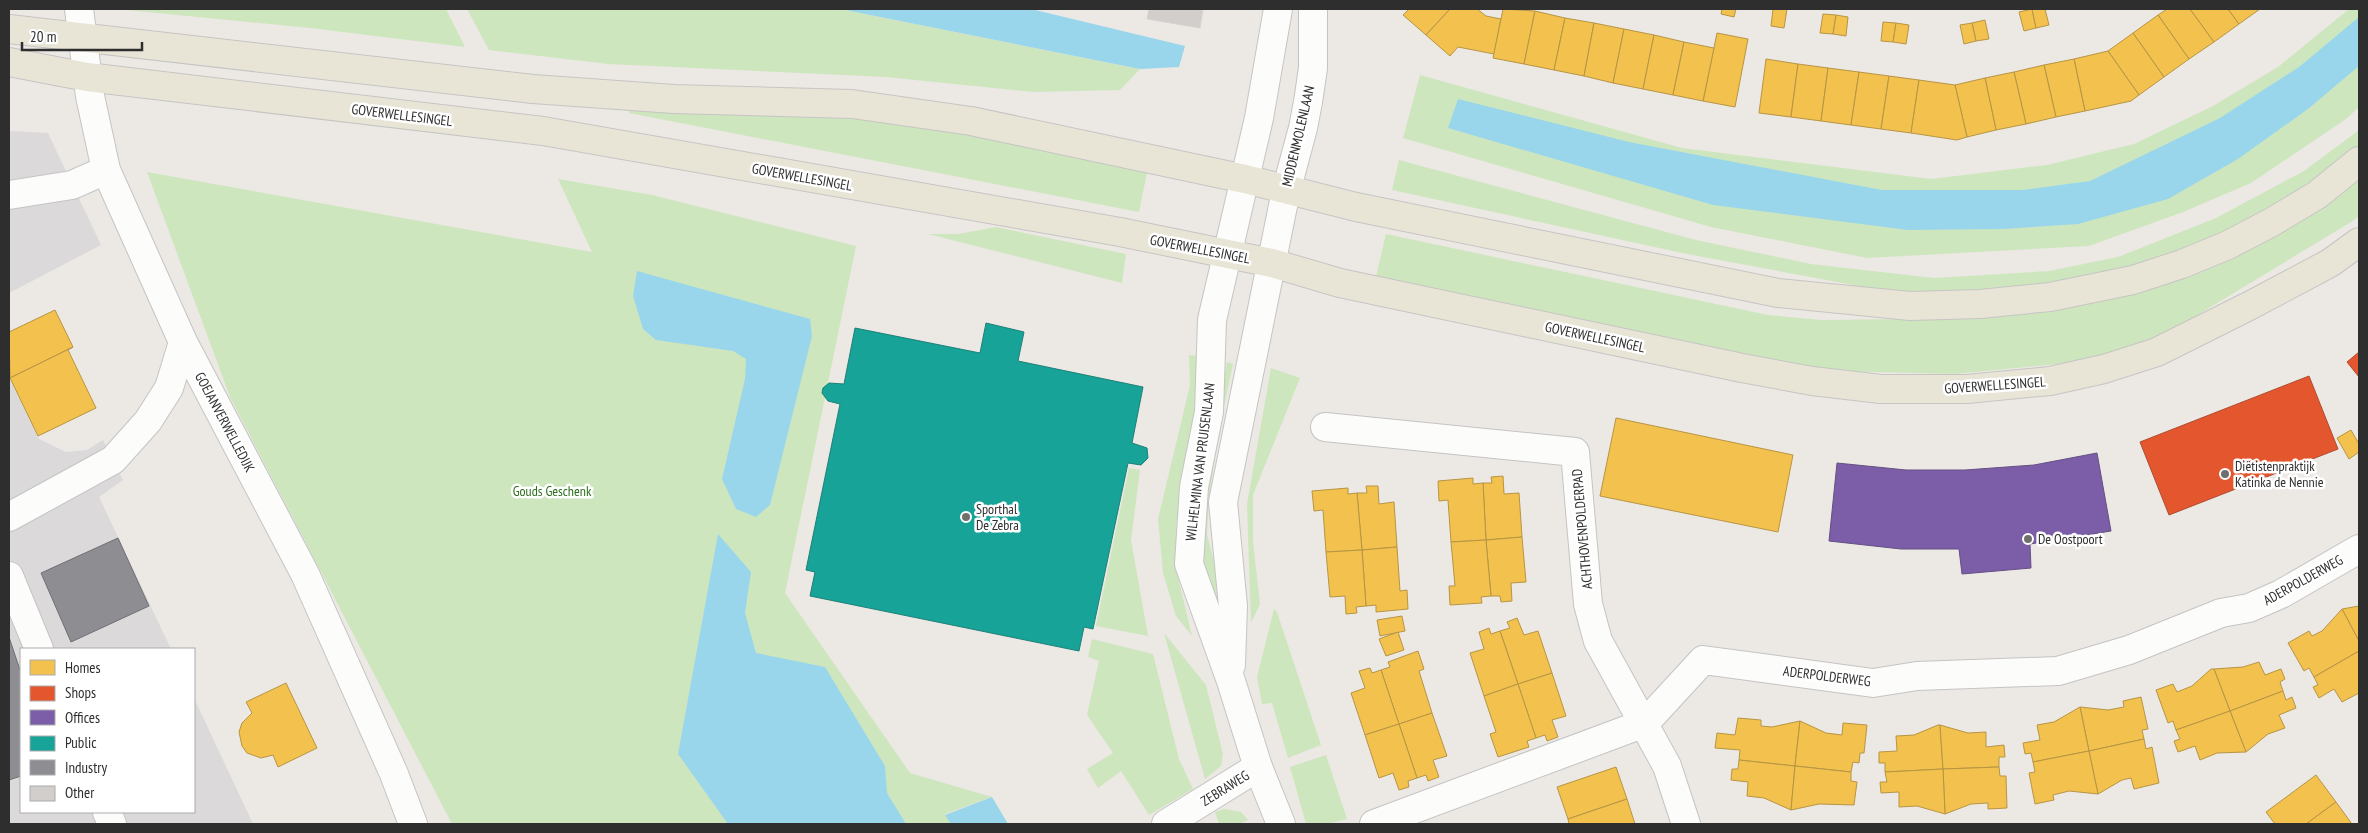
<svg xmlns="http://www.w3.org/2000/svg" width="2368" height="833" viewBox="0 0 2368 833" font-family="'PT Sans Narrow',sans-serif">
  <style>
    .industrial { fill: #dcd9db }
    .green { fill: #cee6be }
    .water { fill: #99d6ec }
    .homes { fill: #f2c14e; stroke: #b79544 }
    .shops { fill: #e4572e; stroke: #ad4b2e }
    .offices { fill: #7b5ea7; stroke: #645083 }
    .public { fill: #17a398; stroke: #1e8078 }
    .industry { fill: #8d8d92; stroke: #707074 }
    .building { fill: #d1cecb; stroke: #d7d4d0 }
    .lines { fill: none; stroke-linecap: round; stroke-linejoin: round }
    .minor-casing { stroke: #c5c4c5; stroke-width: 30 }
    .major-casing { stroke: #c6c5c4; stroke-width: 30 }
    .minor { stroke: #fcfcfb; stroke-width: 28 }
    .major { stroke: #e8e4d6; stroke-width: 28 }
    .poi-dot { fill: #706f6e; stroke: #fff; stroke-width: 2 }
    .labels { text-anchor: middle; stroke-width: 5; stroke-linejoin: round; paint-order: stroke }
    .street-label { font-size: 14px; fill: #2e2e2e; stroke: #fff }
    .poi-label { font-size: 14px; fill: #2e2e2e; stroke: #fff; text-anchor: start }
    .park-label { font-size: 14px; fill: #2c6e1b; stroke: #fff }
  </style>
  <rect width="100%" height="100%" fill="#ece8e4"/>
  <!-- industrial -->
  <g class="industrial">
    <path d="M 9,131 L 48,133 L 101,245 L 9,293 Z"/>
    <path d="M 9,378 L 39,439 L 66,452 L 87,450 L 103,440 L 123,480 L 99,497 L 171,649 L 21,649 L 21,812 L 194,812 L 194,698 L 253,824 L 9,824 Z"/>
  </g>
  <!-- green -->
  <g class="green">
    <path d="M 117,9 L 446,9 L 465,47 L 310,28 Z"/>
    <path d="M 467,9 L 840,9 L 1140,69 L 1120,90 L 1034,92 L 886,77 L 608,64 L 489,50 Z"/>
    <path d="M 2349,9 L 2359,9 L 2359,107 L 2346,119 L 2251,183 L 2183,212 L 2089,246 L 1867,258 L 1711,227 L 1403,138 L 1420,75 L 1682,148 L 1931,179 L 2047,165 L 2134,144 L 2213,106 L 2278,67 Z"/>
    <path d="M 630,106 L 859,115 L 922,122 L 1148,168 L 1139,212 L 629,113 Z"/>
    <path d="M 2359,130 L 2359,146 L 2302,189 L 2215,238 L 2128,268 L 2046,286 L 1946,295 L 1880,290 L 1687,254 L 1392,190 L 1399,160 L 1696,240 L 1811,264 L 1934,278 L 2049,271 L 2118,257 L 2216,218 L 2304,171 Z"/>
    <path d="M 147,172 L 592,252 L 558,179 L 652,195 L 856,246 L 785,593 L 910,773 L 992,797 L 945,814 L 951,824 L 452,824 L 230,397 Z"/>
    <path d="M 2359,176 L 2359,216 L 2351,222 L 2161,337 L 2087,361 L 1955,374 L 1834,371 L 1375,281 L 1386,234 L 1768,315 L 1822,320 L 1985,318 L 2061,309 L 2154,285 Z"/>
    <path d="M 996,227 L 1126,254 L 1122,283 L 928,234 L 958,234 Z"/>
    <path d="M 1189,355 L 1204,357 L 1176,526 L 1177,573 L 1192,636 L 1176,616 L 1163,573 L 1158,519 L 1190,385 Z"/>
    <path d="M 1227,362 L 1233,364 L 1219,430 L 1209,498 L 1207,535 L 1222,590 L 1229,668 L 1200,558 L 1209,460 Z"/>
    <path d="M 1271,368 L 1300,378 L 1253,495 L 1253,542 L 1260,604 L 1251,623 L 1247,504 Z"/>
    <path d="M 1129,468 L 1140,470 L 1131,540 L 1148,636 L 1096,626 Z"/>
    <path d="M 1274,609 L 1277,612 L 1321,745 L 1288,758 L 1272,703 L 1262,704 L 1257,677 Z"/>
    <path d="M 1164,633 L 1206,685 L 1223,754 L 1221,766 L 1205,779 Z"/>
    <path d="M 1092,639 L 1153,654 L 1179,759 L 1193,789 L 1149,815 L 1121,771 L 1098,788 L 1087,769 L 1113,753 L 1087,715 L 1099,661 L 1088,657 Z"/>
    <path d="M 1326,755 L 1347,819 L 1326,824 L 1306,824 L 1290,767 Z"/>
    <path d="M 1224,809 L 1241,812 L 1248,820 L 1239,824 L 1219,824 L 1215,812 Z"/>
  </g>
  <!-- water -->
  <g class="water">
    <path d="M 840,9 L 1031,9 L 1185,46 L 1179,67 L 1140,69 Z"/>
    <path d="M 2359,17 L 2359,66 L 2308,109 L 2238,159 L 2168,199 L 2078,224 L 2003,229 L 1908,230 L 1713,205 L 1448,128 L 1458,99 L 1629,142 L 1882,190 L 2023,190 L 2090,181 L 2220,118 L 2299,67 Z"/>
    <path d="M 637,271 L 810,319 L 812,336 L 770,505 L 756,517 L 736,509 L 722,479 L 745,379 L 746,359 L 733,351 L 656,340 L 643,329 L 633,296 Z"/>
    <path d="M 718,534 L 751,572 L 745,613 L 756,653 L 825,667 L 885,766 L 887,793 L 906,824 L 728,824 L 678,754 Z"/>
    <path d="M 992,797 L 1008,824 L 951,824 L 945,815 Z"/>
  </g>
  <!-- homes -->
  <g class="homes">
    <path d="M 1409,9 L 1450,9 L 1426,35 L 1403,15 Z"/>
    <path d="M 1450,9 L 1477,9 L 1486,16 L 1501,19 L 1494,54 L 1458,47 L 1450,56 L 1426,35 Z"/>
    <path d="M 1503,9 L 1535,11 L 1524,64 L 1493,58 Z"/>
    <path d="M 1722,9 L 1736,9 L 1734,17 L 1721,14 Z"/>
    <path d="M 1773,9 L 1787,9 L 1784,28 L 1771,26 Z"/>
    <path d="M 2032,9 L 2036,28 L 2024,31 L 2019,12 Z"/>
    <path d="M 2032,9 L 2045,9 L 2049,25 L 2036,28 Z"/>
    <path d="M 2167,9 L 2190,9 L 2214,42 L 2189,59 L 2158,15 Z"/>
    <path d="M 2190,9 L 2228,9 L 2239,24 L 2214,42 Z"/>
    <path d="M 2228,9 L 2260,9 L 2239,24 Z"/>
    <path d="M 1535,11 L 1565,18 L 1554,70 L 1524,64 Z"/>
    <path d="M 1823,14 L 1836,15 L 1833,34 L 1820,33 Z"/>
    <path d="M 1836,15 L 1848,17 L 1846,36 L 1833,34 Z"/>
    <path d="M 2158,15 L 2189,59 L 2164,77 L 2133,33 Z"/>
    <path d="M 1565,18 L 1594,23 L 1584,76 L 1554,70 Z"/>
    <path d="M 1985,20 L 1989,39 L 1976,41 L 1972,23 Z"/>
    <path d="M 1883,22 L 1896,23 L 1893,42 L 1881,41 Z"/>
    <path d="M 1594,23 L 1624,29 L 1613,83 L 1584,76 Z"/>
    <path d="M 1896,23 L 1909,25 L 1906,44 L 1893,42 Z"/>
    <path d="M 1972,23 L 1976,41 L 1964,44 L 1960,25 Z"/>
    <path d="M 1624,29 L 1654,35 L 1643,89 L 1613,83 Z"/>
    <path d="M 1717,33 L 1748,39 L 1735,107 L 1703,101 Z"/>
    <path d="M 2133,33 L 2164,77 L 2139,95 L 2108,51 Z"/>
    <path d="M 1654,35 L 1684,42 L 1673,95 L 1643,89 Z"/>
    <path d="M 1684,42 L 1714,48 L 1703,101 L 1673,95 Z"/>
    <path d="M 2108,51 L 2139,95 L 2131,101 L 2085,111 L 2074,59 Z"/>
    <path d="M 1766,59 L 1798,64 L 1791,117 L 1759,113 Z"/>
    <path d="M 2074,59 L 2085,111 L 2056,117 L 2044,65 Z"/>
    <path d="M 1798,64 L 1828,68 L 1821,121 L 1791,117 Z"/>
    <path d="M 2044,65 L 2056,117 L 2026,124 L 2014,72 Z"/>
    <path d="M 1828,68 L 1859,72 L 1851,125 L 1821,121 Z"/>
    <path d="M 1859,72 L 1889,76 L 1881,129 L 1851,125 Z"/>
    <path d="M 2014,72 L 2026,124 L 1996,130 L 1985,78 Z"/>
    <path d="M 1889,76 L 1919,80 L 1911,133 L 1881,129 Z"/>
    <path d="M 1985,78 L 1996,130 L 1967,137 L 1955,85 Z"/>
    <path d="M 1919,80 L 1955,85 L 1967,137 L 1957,140 L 1911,133 Z"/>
    <path d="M 55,310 L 73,347 L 10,378 L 9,332 Z"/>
    <path d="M 73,347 L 68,350 L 96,408 L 38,436 L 10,378 Z"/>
    <path d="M 1616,418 L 1793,455 L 1778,532 L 1600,496 Z"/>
    <path d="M 2351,430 L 2359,444 L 2359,452 L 2349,459 L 2337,438 Z"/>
    <path d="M 1503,476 L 1504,494 L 1519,493 L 1522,537 L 1486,540 L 1483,483 L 1492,483 L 1491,477 Z"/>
    <path d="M 1473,478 L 1473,484 L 1483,483 L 1486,540 L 1451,542 L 1448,500 L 1439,501 L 1438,481 Z"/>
    <path d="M 1366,486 L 1378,486 L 1379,504 L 1394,502 L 1397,547 L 1362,550 L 1357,493 L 1367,493 Z"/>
    <path d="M 1348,488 L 1348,494 L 1357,493 L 1362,550 L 1326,552 L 1323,510 L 1314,511 L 1312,491 Z"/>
    <path d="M 1522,537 L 1526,582 L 1511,583 L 1512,601 L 1501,602 L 1500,596 L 1491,596 L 1486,540 Z"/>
    <path d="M 1486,540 L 1491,596 L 1481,597 L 1482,603 L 1450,605 L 1449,586 L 1455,586 L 1451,542 Z"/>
    <path d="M 1397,547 L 1400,591 L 1407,590 L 1408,609 L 1376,612 L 1376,605 L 1366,606 L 1362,550 Z"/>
    <path d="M 1362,550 L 1366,606 L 1356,607 L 1357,613 L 1346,614 L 1345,596 L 1330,597 L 1326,552 Z"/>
    <path d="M 2359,606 L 2359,641 L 2342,609 Z"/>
    <path d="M 2342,609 L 2359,641 L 2359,651 L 2314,677 L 2309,668 L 2304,671 L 2288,643 L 2309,631 L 2312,636 L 2322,631 Z"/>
    <path d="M 1402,616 L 1405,631 L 1380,636 L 1377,620 Z"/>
    <path d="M 1517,618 L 1524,635 L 1538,631 L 1552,673 L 1518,684 L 1500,631 L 1510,628 L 1507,622 Z"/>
    <path d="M 1489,628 L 1491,634 L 1500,631 L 1518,684 L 1484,696 L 1470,653 L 1484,649 L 1479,632 Z"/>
    <path d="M 1398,632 L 1404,650 L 1386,656 L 1379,639 Z"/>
    <path d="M 1418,651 L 1424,669 L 1419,671 L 1432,713 L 1399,724 L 1381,670 L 1390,667 L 1388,662 Z"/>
    <path d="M 2359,651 L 2359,693 L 2342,702 L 2334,689 L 2319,698 L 2313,687 L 2318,685 L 2314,677 Z"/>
    <path d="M 2259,662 L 2265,675 L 2281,669 L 2285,679 L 2280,682 L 2283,691 L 2230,711 L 2214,669 L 2243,667 Z"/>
    <path d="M 1370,668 L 1372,673 L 1381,670 L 1399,724 L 1365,735 L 1351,693 L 1365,688 L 1359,671 Z"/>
    <path d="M 2211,669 L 2214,669 L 2230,711 L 2176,730 L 2173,721 L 2168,723 L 2156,690 L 2173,684 L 2177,692 L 2192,686 Z"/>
    <path d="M 1552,673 L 1566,716 L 1552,720 L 1558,737 L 1547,741 L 1545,735 L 1536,738 L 1518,684 Z"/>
    <path d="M 286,683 L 317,748 L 278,767 L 273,755 L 261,758 L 247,753 L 242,746 L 239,732 L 242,723 L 252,713 L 246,702 Z"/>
    <path d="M 1518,684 L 1536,738 L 1527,741 L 1529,747 L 1498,757 L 1490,734 L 1496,732 L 1484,696 Z"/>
    <path d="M 2283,691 L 2286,700 L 2292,697 L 2296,708 L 2279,715 L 2285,728 L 2268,734 L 2246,752 L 2230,711 Z"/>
    <path d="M 2141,697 L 2148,729 L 2142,730 L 2144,739 L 2089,751 L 2080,707 L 2108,710 L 2124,707 L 2123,701 Z"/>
    <path d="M 2080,707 L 2089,751 L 2033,762 L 2031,753 L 2025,754 L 2023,743 L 2040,740 L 2037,725 L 2054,722 Z"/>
    <path d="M 2230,711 L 2246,752 L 2217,753 L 2200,760 L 2195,746 L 2178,752 L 2174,741 L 2180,739 L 2176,730 Z"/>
    <path d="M 1432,713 L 1447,756 L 1433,760 L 1439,777 L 1428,781 L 1426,775 L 1417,778 L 1399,724 Z"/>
    <path d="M 1738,718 L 1761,720 L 1761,726 L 1772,727 L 1800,721 L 1795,766 L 1739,760 L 1740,750 L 1715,748 L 1717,733 L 1735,735 Z"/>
    <path d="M 1800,721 L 1826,733 L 1842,735 L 1843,723 L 1867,725 L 1864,753 L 1860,753 L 1859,763 L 1853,762 L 1851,772 L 1795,766 Z"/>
    <path d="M 1399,724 L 1417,778 L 1408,781 L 1409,787 L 1399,790 L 1393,773 L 1379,778 L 1365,735 Z"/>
    <path d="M 1938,725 L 1940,725 L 1943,769 L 1885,772 L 1885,763 L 1879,763 L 1879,752 L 1897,751 L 1896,736 L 1914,735 Z"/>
    <path d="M 1940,725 L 1968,733 L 1986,732 L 1986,747 L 2004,745 L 2005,757 L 1999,757 L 1999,767 L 1943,769 Z"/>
    <path d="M 2144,739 L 2146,749 L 2152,747 L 2159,783 L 2134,789 L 2131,778 L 2122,780 L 2098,794 L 2089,751 Z"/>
    <path d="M 2089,751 L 2098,794 L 2069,791 L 2053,795 L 2054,800 L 2035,804 L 2029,773 L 2035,772 L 2033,762 Z"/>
    <path d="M 1739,760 L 1795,766 L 1791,810 L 1764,798 L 1747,796 L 1748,782 L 1731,780 L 1732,769 L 1738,769 Z"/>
    <path d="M 1795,766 L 1851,772 L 1851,781 L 1857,782 L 1854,805 L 1819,804 L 1791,810 Z"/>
    <path d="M 1616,767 L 1627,799 L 1568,819 L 1557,787 Z"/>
    <path d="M 1999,767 L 2000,776 L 2006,776 L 2007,808 L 1988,809 L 1988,803 L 1971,804 L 1945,814 L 1943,769 Z"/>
    <path d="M 1943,769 L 1945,814 L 1917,806 L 1899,807 L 1899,792 L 1881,793 L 1880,782 L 1887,782 L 1885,772 Z"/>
    <path d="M 2316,775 L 2336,802 L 2306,824 L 2275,824 L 2266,812 Z"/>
    <path d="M 1627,799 L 1635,824 L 1569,824 L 1568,819 Z"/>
    <path d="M 2336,802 L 2352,824 L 2306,824 Z"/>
  </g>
  <!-- shops -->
  <g class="shops">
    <path d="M 2359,352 L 2359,377 L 2347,362 Z"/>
    <path d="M 2309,376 L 2338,449 L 2169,515 L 2140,442 Z"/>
  </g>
  <!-- offices -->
  <path class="offices" d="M 2097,453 L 2111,531 L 2030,544 L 2031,568 L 1962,574 L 1959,549 L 1901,549 L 1829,541 L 1837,463 L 1906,470 L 1965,470 L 2034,465 Z"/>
  <!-- public -->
  <path class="public" d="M 986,323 L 1024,332 L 1018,361 L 1143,387 L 1132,443 L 1147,448 L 1148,458 L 1141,465 L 1128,463 L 1093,629 L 1084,627 L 1079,651 L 810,596 L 815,572 L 806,570 L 840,404 L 828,401 L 822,393 L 823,388 L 829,383 L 844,384 L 855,328 L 980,353 Z"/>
  <!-- industry -->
  <g class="industry">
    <path d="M 118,538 L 149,606 L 71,642 L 41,573 Z"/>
    <path d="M 9,637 L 21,673 L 21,776 L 9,780 Z"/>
  </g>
  <!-- building -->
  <path class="building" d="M 1149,9 L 1203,9 L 1200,28 L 1147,19 Z"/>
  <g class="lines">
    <!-- minor casing -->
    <g class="minor-casing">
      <g id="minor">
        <path d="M 79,9 L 90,96 L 106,170 L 183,342 L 305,574 L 394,774 L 413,824"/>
        <path d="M 1278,9 L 1259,118 L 1212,320 L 1209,412 L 1194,487 L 1189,564 L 1231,681 L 1258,767 L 1281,824"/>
        <path d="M 9,195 L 72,185 L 106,170"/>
        <path d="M 1325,427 L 1575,452 L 1588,604 L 1598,641 L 1667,766 L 1686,824"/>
        <path d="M 9,517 L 113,460 L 148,421 L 169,388 L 183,342"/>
        <path d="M 9,576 L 39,649"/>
        <path d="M 1231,665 L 1233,606 L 1223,502 L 1286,191 L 1303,128 L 1308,102 L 1313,68 L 1313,9"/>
        <path d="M 107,812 L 112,824"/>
        <path d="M 1166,824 L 1258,767"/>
        <path d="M 1374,824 L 1645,723 L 1703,660 L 1873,683 L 1917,676 L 2058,671 L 2129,650 L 2221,613 L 2249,608 L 2281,594 L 2359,549"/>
      </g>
    </g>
    <!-- major casing -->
    <g class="major-casing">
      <g id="major">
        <path d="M 9,29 L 533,89 L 674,99 L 852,104 L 971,121 L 1245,179 L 1356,207 L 1778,293 L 1910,306 L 1980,304 L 2050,297 L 2133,280 L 2182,264 L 2228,245 L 2272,222 L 2317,195 L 2359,161"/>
        <path d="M 9,62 L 87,77 L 543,131 L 1120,232 L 1272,263 L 1340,283 L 1742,368 L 1812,381 L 1881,389 L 1967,389 L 2050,381 L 2104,369 L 2157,352 L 2249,306 L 2330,263 L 2359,242"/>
      </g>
    </g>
    <!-- minor -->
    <use href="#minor" class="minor"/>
    <!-- major -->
    <use href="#major" class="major"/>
  </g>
  <!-- markers -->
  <g class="poi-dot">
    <circle cx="2225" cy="474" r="5"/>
    <circle cx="966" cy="517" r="5"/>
    <circle cx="2028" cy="539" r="5"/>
  </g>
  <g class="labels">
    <!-- street labels -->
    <g class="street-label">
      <text transform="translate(402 115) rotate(7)" y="5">GOVERWELLESINGEL</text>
      <text transform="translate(1298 136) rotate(-77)" y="5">MIDDENMOLENLAAN</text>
      <text transform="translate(802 177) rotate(10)" y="5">GOVERWELLESINGEL</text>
      <text transform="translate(1200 249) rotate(11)" y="5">GOVERWELLESINGEL</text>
      <text transform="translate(1595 337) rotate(12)" y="5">GOVERWELLESINGEL</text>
      <text transform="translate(1995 385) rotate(-4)" y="5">GOVERWELLESINGEL</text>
      <text transform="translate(225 422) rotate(62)" y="5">GOEJANVERWELLEDIJK</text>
      <text transform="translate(1200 462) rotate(-83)" y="5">WILHELMINA VAN PRUISENLAAN</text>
      <text transform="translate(1582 529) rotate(-95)" y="5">ACHTHOVENPOLDERPAD</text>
      <text transform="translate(2303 580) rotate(-29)" y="5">ADERPOLDERWEG</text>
      <text transform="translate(1827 676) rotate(7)" y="5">ADERPOLDERWEG</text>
      <text transform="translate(1225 788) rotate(-32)" y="5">ZEBRAWEG</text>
    </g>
    <!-- poi labels -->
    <g class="poi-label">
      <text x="2235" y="471">Diëtistenpraktijk<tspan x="2235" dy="16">Katinka de Nennie</tspan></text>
      <text x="976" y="514">Sporthal<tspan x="976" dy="16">De Zebra</tspan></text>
      <text x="2038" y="544">De Oostpoort</text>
    </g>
    <!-- park labels -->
    <g class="park-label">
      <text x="552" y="496">Gouds Geschenk</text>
    </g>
  </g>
  <!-- border -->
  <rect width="2368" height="833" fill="none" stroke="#2e2e2e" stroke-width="20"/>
  <!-- legend -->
  <rect x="20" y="648" width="175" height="165" fill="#ffffff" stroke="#ababab"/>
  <rect x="30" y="660" width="25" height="15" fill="#f2c14e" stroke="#ababab"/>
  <text x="65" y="673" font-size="15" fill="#2e2e2e">Homes</text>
  <rect x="30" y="686" width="25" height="15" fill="#e4572e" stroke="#ababab"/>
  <text x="65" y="698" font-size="15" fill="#2e2e2e">Shops</text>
  <rect x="30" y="710" width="25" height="15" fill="#7b5ea7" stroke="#ababab"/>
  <text x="65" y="723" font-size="15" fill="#2e2e2e">Offices</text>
  <rect x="30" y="736" width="25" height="15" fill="#17a398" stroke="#ababab"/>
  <text x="65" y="748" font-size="15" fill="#2e2e2e">Public</text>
  <rect x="30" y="760" width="25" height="15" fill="#8d8d92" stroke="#ababab"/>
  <text x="65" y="773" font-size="15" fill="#2e2e2e">Industry</text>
  <rect x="30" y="786" width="25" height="15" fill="#d1cecb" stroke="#ababab"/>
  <text x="65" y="798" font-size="15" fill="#2e2e2e">Other</text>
  <!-- scale -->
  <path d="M22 42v8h120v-8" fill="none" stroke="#2e2e2e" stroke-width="2.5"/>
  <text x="30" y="42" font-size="15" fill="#2e2e2e" stroke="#ffffff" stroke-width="4" paint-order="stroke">20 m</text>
</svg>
